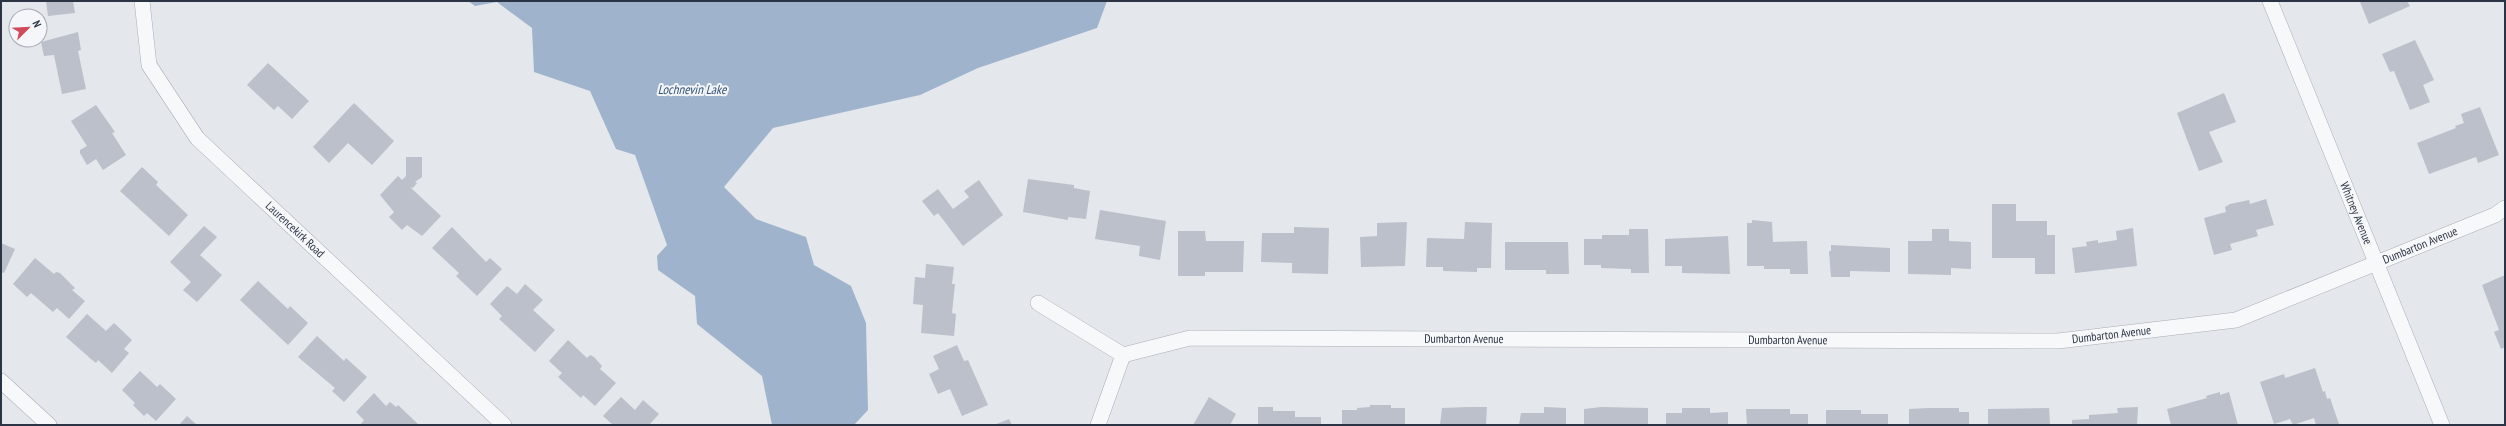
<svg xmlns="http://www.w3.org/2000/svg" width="2506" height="426" viewBox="0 0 2506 426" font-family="'PT Sans Narrow',sans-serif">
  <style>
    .water { fill: #9fb4cc }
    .building { fill: #bbc0ca }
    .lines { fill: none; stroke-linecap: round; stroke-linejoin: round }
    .street-casing { stroke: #a9aeb7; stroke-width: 16 }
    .street { stroke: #f7f8fa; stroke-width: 15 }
    .labels { text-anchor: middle; stroke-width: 4; stroke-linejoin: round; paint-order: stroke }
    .street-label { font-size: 12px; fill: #2b3445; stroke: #f4f6f9 }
    .water-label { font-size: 13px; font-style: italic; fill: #34527a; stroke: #f4f6f9 }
  </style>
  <rect width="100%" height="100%" fill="#e4e7ec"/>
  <!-- water -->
  <path class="water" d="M 468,1 L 1107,1 L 1097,28 L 978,68 L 920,95 L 773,128 L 724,187 L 756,219 L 806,237 L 814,265 L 851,286 L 866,323 L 868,410 L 854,425 L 772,425 L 762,376 L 697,324 L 695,296 L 658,270 L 657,256 L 667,245 L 635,155 L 616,149 L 590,91 L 534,72 L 532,28 L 497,2 L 475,6 Z"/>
  <!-- building -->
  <g class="building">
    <path d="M 46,1 L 73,1 L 75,13 L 48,16 Z"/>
    <path d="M 2362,1 L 2407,1 L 2410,6 L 2369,24 L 2360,2 Z"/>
    <path d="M 78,32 L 81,50 L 78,51 L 86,89 L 62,94 L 54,55 L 44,56 L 41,42 Z"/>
    <path d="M 2415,40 L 2434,80 L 2423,85 L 2430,102 L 2410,110 L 2394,71 L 2390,72 L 2382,54 Z"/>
    <path d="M 268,63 L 309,101 L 292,119 L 278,106 L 274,110 L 247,85 Z"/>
    <path d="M 2224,93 L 2236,122 L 2209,132 L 2223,162 L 2199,171 L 2177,113 Z"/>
    <path d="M 354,103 L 394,141 L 372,165 L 348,143 L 329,163 L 313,147 Z"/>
    <path d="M 96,105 L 115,132 L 112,133 L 126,155 L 103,170 L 96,159 L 87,165 L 80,153 L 80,150 L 87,146 L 71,121 Z"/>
    <path d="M 2480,107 L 2499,155 L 2478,163 L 2476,157 L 2429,174 L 2417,143 L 2456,128 L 2455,126 L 2464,123 L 2461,114 Z"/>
    <path d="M 406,157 L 422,157 L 422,177 L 415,182 L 417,183 L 413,188 L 410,187 L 441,216 L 422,236 L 407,225 L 402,230 L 389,217 L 394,212 L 380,195 L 398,176 L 402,180 L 406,176 Z"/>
    <path d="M 142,167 L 158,182 L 156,185 L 188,215 L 169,236 L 120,191 Z"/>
    <path d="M 1028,179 L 1074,185 L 1074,188 L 1090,191 L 1086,219 L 1068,217 L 1068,220 L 1023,212 Z"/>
    <path d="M 979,180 L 1003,215 L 963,246 L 938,213 L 934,216 L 922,201 L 938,189 L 953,209 L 969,197 L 964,191 Z"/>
    <path d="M 2266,199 L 2274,225 L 2256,230 L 2258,236 L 2230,244 L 2232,250 L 2214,255 L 2204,218 L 2226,212 L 2225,207 L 2230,204 L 2249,200 L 2250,204 Z"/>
    <path d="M 1992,204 L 2016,204 L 2016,221 L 2047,221 L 2047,235 L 2055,235 L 2055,274 L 2035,274 L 2035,258 L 1992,258 Z"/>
    <path d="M 1100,210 L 1166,221 L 1160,260 L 1139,256 L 1140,246 L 1095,239 Z"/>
    <path d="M 1752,220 L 1772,222 L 1773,242 L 1807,241 L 1808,274 L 1790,274 L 1790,269 L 1764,269 L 1764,266 L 1747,266 L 1747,223 L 1752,223 Z"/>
    <path d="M 1407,222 L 1405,266 L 1361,267 L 1360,237 L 1377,236 L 1377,223 Z"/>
    <path d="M 1465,222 L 1492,223 L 1491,268 L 1477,268 L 1477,272 L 1443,271 L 1443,267 L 1426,267 L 1427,238 L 1464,239 Z"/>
    <path d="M 204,226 L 217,237 L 200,255 L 222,275 L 197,302 L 183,290 L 191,282 L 170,262 Z"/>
    <path d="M 452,227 L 486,262 L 490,258 L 502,269 L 477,296 L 456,276 L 459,273 L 432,248 Z"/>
    <path d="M 1294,227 L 1329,228 L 1328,274 L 1292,273 L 1292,263 L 1261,262 L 1262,233 L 1294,233 Z"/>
    <path d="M 2133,228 L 2137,266 L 2075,273 L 2072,248 L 2087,246 L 2086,242 L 2098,240 L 2098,243 L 2117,240 L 2116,231 Z"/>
    <path d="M 1629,229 L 1648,229 L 1649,273 L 1631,273 L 1631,269 L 1601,268 L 1601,265 L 1584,265 L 1584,239 L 1602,239 L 1602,235 L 1629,235 Z"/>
    <path d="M 1932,229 L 1949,229 L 1949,241 L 1971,242 L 1971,269 L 1951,268 L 1951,275 L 1908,274 L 1908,241 L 1932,241 Z"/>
    <path d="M 1178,231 L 1205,231 L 1206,241 L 1244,241 L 1243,272 L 1205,272 L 1205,276 L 1178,276 Z"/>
    <path d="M 1728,236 L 1730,274 L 1682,273 L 1682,266 L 1665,266 L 1665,239 Z"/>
    <path d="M 1505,242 L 1568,242 L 1569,274 L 1546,274 L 1546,270 L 1505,270 Z"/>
    <path d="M 1,243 L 15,249 L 4,273 L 1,272 Z"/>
    <path d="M 1831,245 L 1890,248 L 1890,272 L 1850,271 L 1850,277 L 1831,277 L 1829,251 L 1831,251 Z"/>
    <path d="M 35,258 L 54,274 L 56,272 L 60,273 L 75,288 L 72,290 L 85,301 L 69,319 L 57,308 L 53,312 L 31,293 L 27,297 L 13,284 Z"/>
    <path d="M 926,264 L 954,267 L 952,284 L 955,284 L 952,313 L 956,314 L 954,336 L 921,333 L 923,305 L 913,304 L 915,277 L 925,278 Z"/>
    <path d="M 2505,275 L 2505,347 L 2501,349 L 2494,332 L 2499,330 L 2482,285 Z"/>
    <path d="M 258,281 L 288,309 L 290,306 L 308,323 L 288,345 L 240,300 Z"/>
    <path d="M 525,284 L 543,300 L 533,310 L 555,330 L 535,352 L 499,319 L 502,316 L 490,304 L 507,286 L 517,294 Z"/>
    <path d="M 87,314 L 106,331 L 114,323 L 132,340 L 124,349 L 129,353 L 112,373 L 98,360 L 96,363 L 91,359 L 66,337 Z"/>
    <path d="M 317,336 L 344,361 L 346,358 L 367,377 L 344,402 L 332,391 L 335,388 L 298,357 Z"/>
    <path d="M 568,340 L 587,358 L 590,355 L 594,357 L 602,366 L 600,369 L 616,383 L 595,406 L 583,395 L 581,398 L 558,377 L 562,373 L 549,361 Z"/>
    <path d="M 957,345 L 964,361 L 968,360 L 988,405 L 962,416 L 950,389 L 938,394 L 929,374 L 939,369 L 933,356 Z"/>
    <path d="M 2315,368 L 2323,392 L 2325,391 L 2327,399 L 2330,398 L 2339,424 L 2316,425 L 2314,418 L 2293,425 L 2290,419 L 2274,424 L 2260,382 L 2284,374 L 2285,378 Z"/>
    <path d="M 140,371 L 157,387 L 160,384 L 176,399 L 156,421 L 147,413 L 144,416 L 133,405 L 135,403 L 122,390 Z"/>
    <path d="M 2220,392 L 2220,395 L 2229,392 L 2238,425 L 2171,425 L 2167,409 L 2207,398 L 2206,396 Z"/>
    <path d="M 374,393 L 386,406 L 390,402 L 396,407 L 398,405 L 419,425 L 360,425 L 364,420 L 356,412 Z"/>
    <path d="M 621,397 L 635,410 L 643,400 L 659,414 L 649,425 L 613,425 L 603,416 Z"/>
    <path d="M 1209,397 L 1236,414 L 1230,425 L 1193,425 Z"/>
    <path d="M 1370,405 L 1391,405 L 1391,408 L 1405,408 L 1405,425 L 1342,425 L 1342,410 L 1357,410 L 1357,408 L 1370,407 Z"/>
    <path d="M 1258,407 L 1273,407 L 1273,411 L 1295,411 L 1295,417 L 1321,417 L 1321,425 L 1258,425 Z"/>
    <path d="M 1468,407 L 1487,407 L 1486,425 L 1440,425 L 1442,408 Z"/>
    <path d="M 1544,407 L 1566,408 L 1566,425 L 1519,425 L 1521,413 L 1544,413 Z"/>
    <path d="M 1601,407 L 1648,408 L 1648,425 L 1584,425 L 1584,409 Z"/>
    <path d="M 2138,407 L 2137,425 L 2072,425 L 2072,420 L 2089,419 L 2089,415 L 2118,413 L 2117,408 Z"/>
    <path d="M 1682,408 L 1710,408 L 1710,413 L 1728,412 L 1728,425 L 1666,425 L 1666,413 L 1682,413 Z"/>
    <path d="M 1928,408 L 1959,408 L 1959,412 L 1969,412 L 1969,425 L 1909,425 L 1909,409 Z"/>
    <path d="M 2049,408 L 2050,425 L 1988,425 L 1988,409 Z"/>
    <path d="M 1746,409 L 1790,409 L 1790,414 L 1808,414 L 1808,425 L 1747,425 Z"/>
    <path d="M 1826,410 L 1861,410 L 1861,414 L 1888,414 L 1888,425 L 1826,425 Z"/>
    <path d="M 187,416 L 197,425 L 179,425 Z"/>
    <path d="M 1009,419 L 1012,425 L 994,425 Z"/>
  </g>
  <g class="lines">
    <!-- street casing -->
    <g class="street-casing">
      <g id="street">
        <path id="s1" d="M 142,1 L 149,65 L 197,138 L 504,425"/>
        <path id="s2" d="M 2270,1 L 2442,425"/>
        <path d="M 1038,303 L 1123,355"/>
        <path id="s3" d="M 1123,355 L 1190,338 L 2058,341 L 2236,320 L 2495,215 L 2505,208"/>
        <path d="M 1,381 L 49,425"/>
        <path d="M 1098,425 L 1123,355"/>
      </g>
    </g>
    <!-- street -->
    <use href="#street" class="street"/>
  </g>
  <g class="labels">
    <!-- street labels -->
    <g class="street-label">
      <text dy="4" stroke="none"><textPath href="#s2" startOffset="229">Whitney Avenue</textPath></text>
      <text dy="4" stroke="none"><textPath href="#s1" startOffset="286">Laurencekirk Road</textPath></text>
      <text dy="4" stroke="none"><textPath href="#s3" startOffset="1315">Dumbarton Avenue</textPath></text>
      <text dy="4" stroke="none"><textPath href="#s3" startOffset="991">Dumbarton Avenue</textPath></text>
      <text dy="4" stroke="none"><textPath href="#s3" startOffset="343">Dumbarton Avenue</textPath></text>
      <text dy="4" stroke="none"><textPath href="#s3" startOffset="667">Dumbarton Avenue</textPath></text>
    </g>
    <!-- water labels -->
    <g class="water-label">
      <text x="692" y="94">Lochnevin Lake</text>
    </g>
  </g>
  <!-- border -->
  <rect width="2506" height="426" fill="none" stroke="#2b3445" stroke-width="4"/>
  <!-- north arrow -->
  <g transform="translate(28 28) rotate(66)"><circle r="19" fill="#f4f6f9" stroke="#a4a8b1"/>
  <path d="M0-3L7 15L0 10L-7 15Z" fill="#d1495b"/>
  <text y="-6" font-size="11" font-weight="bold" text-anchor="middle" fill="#2b3445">N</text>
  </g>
</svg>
